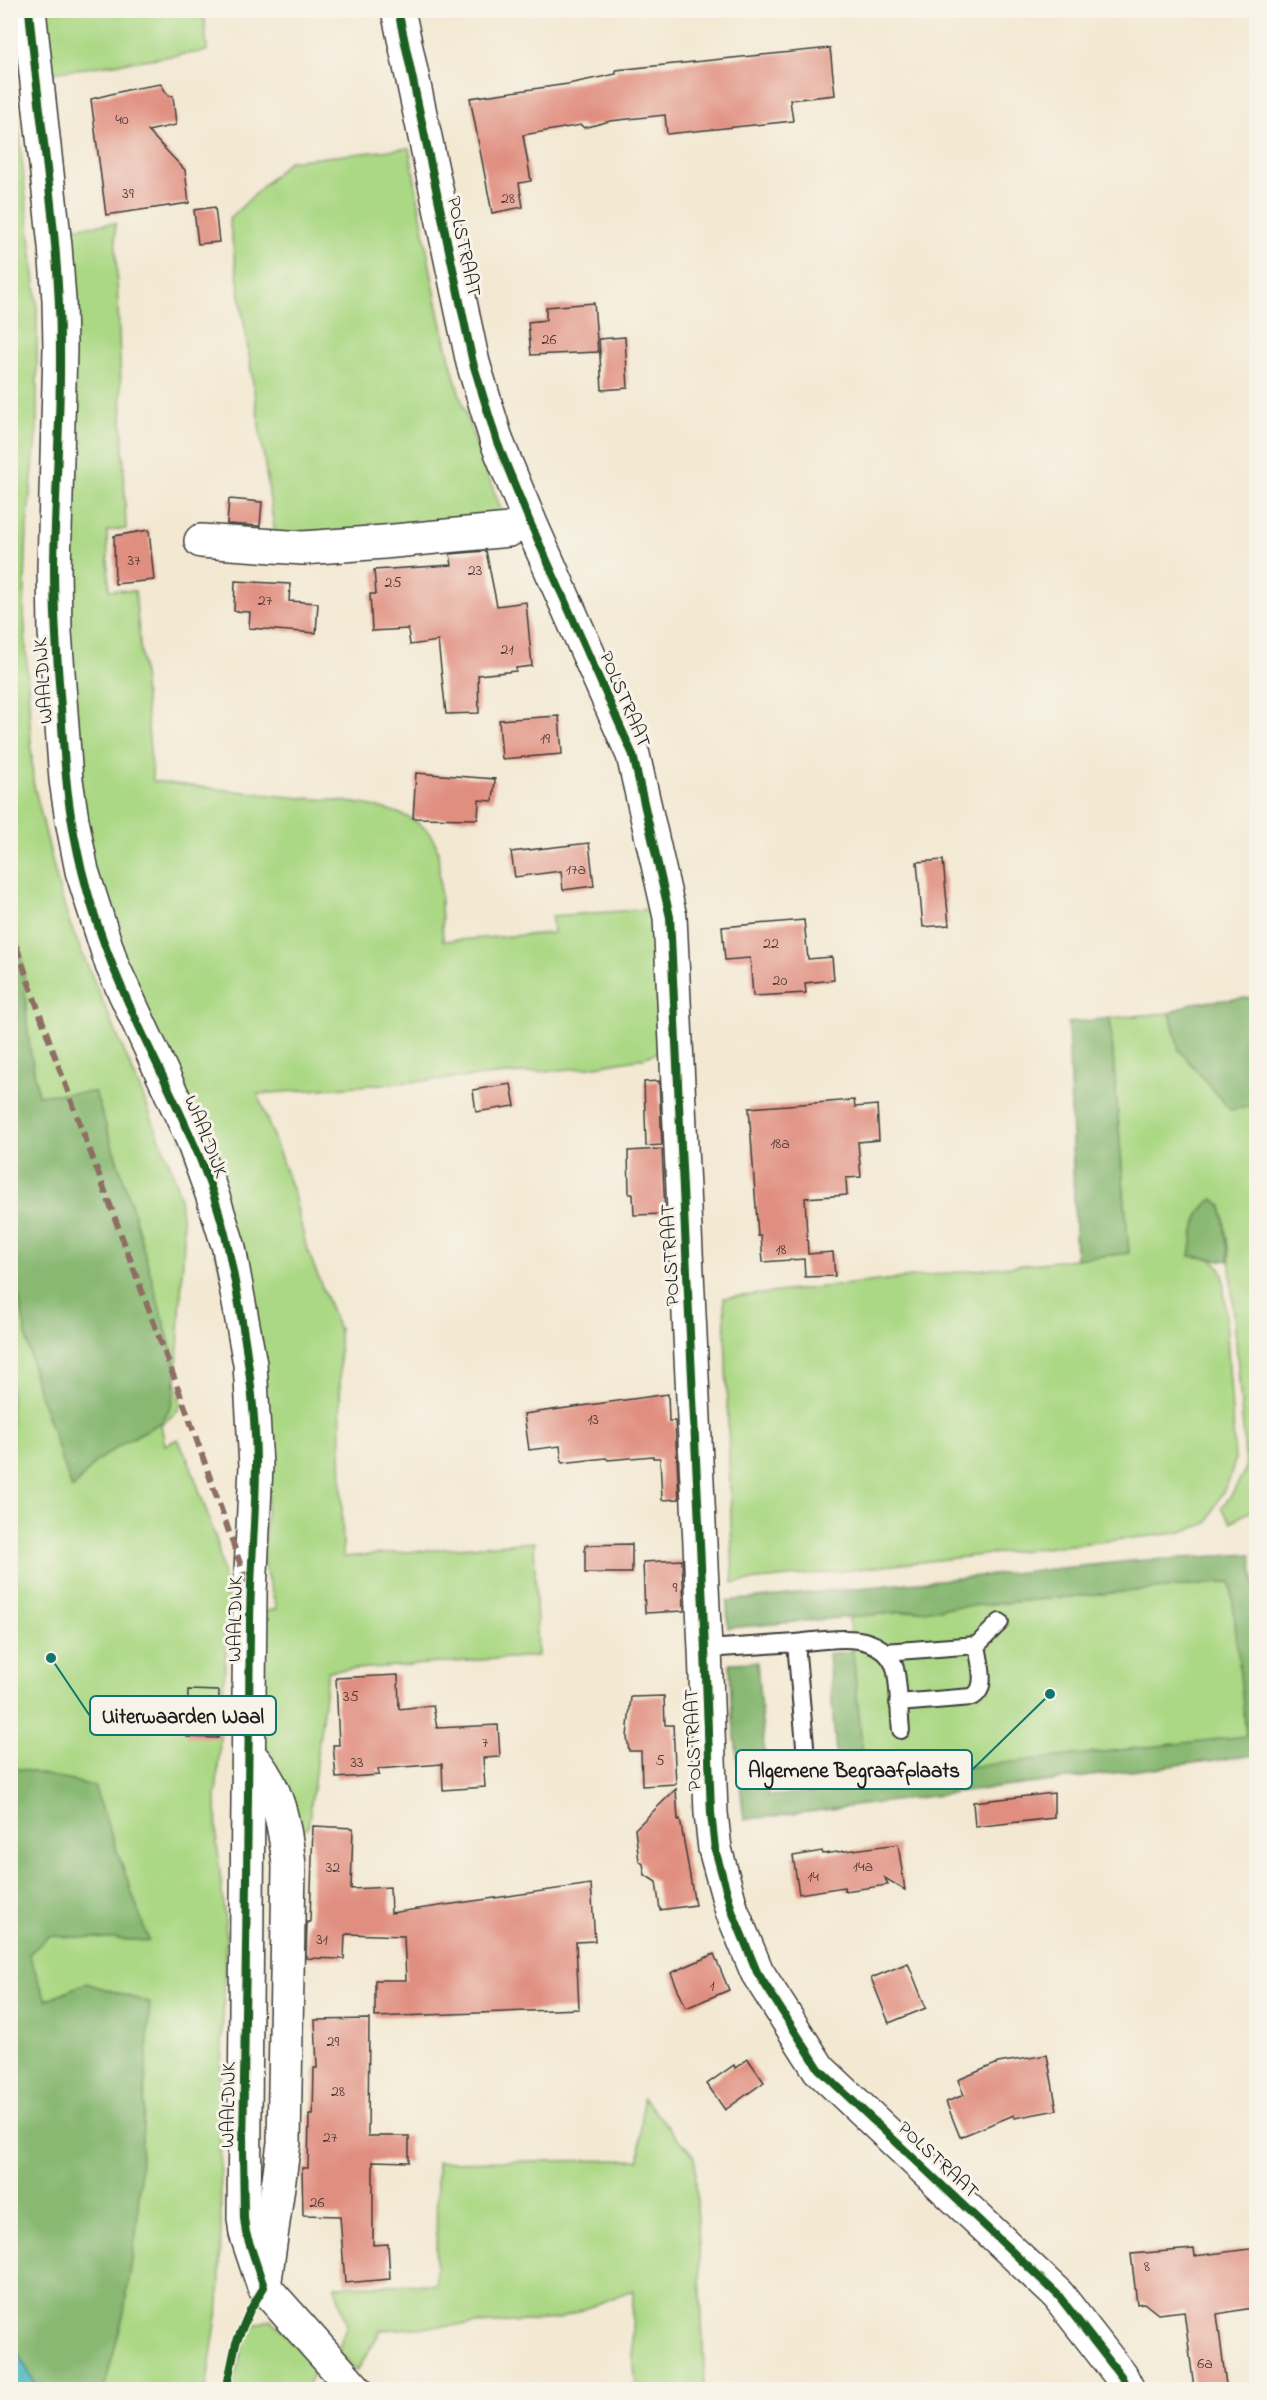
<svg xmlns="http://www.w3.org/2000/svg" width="1267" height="2400" viewBox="0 0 1267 2400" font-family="'Indie Flower',sans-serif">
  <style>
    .green { fill: #abd884; stroke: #647a50; stroke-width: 1.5 }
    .forest { fill: #88b872; stroke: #526a47; stroke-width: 1.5 }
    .water { fill: #4ab9c2; stroke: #336a6f; stroke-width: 1.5 }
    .building { fill: #e08e7f }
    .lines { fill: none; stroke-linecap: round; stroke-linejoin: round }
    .service-casing { stroke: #3c3b37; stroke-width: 20 }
    .minor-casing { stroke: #3c3b37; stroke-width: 36 }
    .service { stroke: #fff; stroke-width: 16 }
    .minor { stroke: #fff; stroke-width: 33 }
    .quiet { stroke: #8d6e63; stroke-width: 6; stroke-dasharray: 12 6; stroke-linecap: butt }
    .cycleway-casing { stroke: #f7f3e8; stroke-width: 11 }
    .cycleway { stroke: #1b5e20; stroke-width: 8 }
    .labels { text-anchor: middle; stroke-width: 6; stroke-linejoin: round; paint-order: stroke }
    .number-label { font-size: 16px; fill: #4d3835 }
    .street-label { font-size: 20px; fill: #1c1c1c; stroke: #f7f3e8 }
    .leader { fill: none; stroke: #0f766e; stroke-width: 2 }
    .callout-dot { fill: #0f766e; stroke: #f7f3e8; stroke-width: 2 }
    .callout { fill: #f7f3e8; stroke: #0f766e; stroke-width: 2 }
    .callout-label { font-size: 21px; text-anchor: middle; font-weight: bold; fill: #1c1c1c }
  </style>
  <rect width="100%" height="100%" fill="#f7f3e8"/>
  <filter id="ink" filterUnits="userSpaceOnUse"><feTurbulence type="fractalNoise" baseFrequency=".0167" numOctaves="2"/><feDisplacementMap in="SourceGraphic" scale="12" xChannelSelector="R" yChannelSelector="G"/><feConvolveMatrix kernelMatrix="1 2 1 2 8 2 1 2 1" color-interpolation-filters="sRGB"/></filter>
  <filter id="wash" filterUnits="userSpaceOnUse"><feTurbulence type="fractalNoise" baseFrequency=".008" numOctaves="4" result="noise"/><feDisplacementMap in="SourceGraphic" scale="24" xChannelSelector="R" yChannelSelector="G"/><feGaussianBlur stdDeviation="1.35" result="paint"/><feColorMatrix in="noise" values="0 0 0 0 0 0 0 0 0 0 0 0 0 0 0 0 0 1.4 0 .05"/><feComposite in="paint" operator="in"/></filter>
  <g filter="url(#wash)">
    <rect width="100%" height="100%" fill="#f3e9d3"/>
    <!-- green -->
    <g class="green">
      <path d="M 39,11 L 204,11 L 207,51 L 43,74 Z"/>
      <path d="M 10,47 L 37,304 L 37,428 L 27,526 L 24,611 L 33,781 L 60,893 L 71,927 L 140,1089 L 171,1167 L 180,1197 L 184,1239 L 177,1370 L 162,1315 L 181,1404 L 177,1412 L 161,1425 L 165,1445 L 178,1439 L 190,1464 L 217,1542 L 229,1607 L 216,1799 L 217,1844 L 226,1932 L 220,2097 L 221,2233 L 219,2303 L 206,2389 L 11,2389 L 11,967 L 25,997 C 23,977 25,944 10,928 Z"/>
      <path d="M 409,148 C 424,228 435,311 458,389 C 471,432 486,473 503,514 L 317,539 L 275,534 L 229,219 L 289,161 Z"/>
      <path d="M 115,223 L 126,529 L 107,531 L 109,590 L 135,591 L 153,781 C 199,787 245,792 291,797 C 324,800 376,802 405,816 C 422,824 433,832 438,851 L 443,941 L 553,933 L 552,916 L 650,909 L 661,1051 L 643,1058 L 584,1068 L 258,1094 L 294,1195 L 306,1246 L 339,1330 L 343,1557 L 534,1542 L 538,1656 L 328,1671 L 308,1828 L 290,1832 L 262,1745 L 259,1613 L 277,1609 L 262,1559 L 272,1455 L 276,1437 L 263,1431 L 261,1406 L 148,1028 L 85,845 L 62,585 L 73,577 L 62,553 L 61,229 Z"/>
      <path d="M 1170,1013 L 1179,1047 L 1254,1106 L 1256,1103 L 1256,1508 L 1231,1522 L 1221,1508 L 1232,1494 L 1246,1468 L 1229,1252 L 1222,1206 L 1190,1255 C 1207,1259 1215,1255 1223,1274 L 1235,1460 L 1230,1478 L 1206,1524 L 1178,1533 L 733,1583 L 724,1298 L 1129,1253 L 1110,1018 Z"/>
      <path d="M 1231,1582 L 1247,1737 L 868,1778 L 864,1770 L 849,1617 Z"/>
      <path d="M 643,2098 L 695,2157 L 705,2389 L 636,2389 L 632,2341 L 633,2290 L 559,2319 L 381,2330 L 357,2371 L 338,2351 L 347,2324 L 335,2286 L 436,2284 L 437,2162 L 639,2160 Z"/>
      <path d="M 271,2319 L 317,2364 L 306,2389 L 231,2390 L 242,2348 L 251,2326 Z"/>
    </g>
    <!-- forest -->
    <g class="forest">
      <path d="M 11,928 C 26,944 25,1007 28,1032 C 30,1053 35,1074 38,1095 L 95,1092 L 130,1200 L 177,1370 L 172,1404 L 162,1422 L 125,1442 L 97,1461 L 72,1489 L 35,1381 L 11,1256 Z"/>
      <path d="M 1256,997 L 1256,1103 L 1254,1106 L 1230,1110 L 1179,1050 L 1170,1013 L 1192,1003 Z"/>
      <path d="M 1110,1018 L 1129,1253 L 1076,1259 L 1068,1023 Z"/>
      <path d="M 1214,1199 L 1222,1206 L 1229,1261 L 1190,1256 C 1194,1234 1193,1210 1214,1199 Z"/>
      <path d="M 1251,1554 L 1256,1595 L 1256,1755 L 744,1820 L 731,1700 L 730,1663 L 757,1662 L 768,1796 L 839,1790 L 828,1654 L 853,1651 L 864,1770 L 869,1778 L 1246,1736 L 1231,1582 L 728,1628 L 727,1601 L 1132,1561 Z"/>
      <path d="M 10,1767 L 94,1786 L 149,1941 L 49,1936 L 29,1954 L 46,2000 L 86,1983 L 150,2003 L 137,2227 L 124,2313 L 104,2389 L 38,2389 L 11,2340 Z"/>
    </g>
    <!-- water -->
    <path class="water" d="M 11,2340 L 38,2389 L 11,2389 Z"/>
    <g id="blocks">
      <!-- building -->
      <g class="building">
        <path d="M 830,48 L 835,95 L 790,100 L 793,121 L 667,134 L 665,115 L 610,121 L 584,128 L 581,125 L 523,135 L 531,181 L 519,183 L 523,207 L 492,213 L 470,98 L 568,84 L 616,74 L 616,70 Z"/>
        <path d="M 161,84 L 168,96 L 173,96 L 176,125 L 148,131 L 185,170 L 189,203 L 106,215 L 91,99 L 131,89 Z"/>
        <path d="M 215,207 L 219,242 L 198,244 L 194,210 Z"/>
        <path d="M 594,303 L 598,352 L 531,355 L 528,322 L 546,320 L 546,307 Z"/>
        <path d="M 625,337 L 628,388 L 602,390 L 599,339 Z"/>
        <path d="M 229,499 L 262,502 L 260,526 L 227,524 Z"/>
        <path d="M 149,530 L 154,580 L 115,584 L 114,536 Z"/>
        <path d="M 486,551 L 497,606 L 526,602 L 532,666 L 516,668 L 516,671 L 478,675 L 479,713 L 446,714 L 438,641 L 410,645 L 408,629 L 372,631 L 370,594 L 376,594 L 374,570 L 452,565 L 450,554 Z"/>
        <path d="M 235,581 L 290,584 L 289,601 L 318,603 L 316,633 L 249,628 L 250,612 L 234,611 Z"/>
        <path d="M 559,716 L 562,754 L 502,759 L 499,720 Z"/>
        <path d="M 416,773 L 495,779 L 493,801 L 479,800 L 478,819 L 413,818 Z"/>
        <path d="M 589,843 L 594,886 L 563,890 L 561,871 L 515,877 L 511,852 Z"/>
        <path d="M 943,860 L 949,925 L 923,927 L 917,862 Z"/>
        <path d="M 804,920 L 808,959 L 832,957 L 834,980 L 805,983 L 806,993 L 753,996 L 750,958 L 725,960 L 722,927 Z"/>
        <path d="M 659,1081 L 662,1145 L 646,1146 L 644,1082 Z"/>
        <path d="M 511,1084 L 515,1106 L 476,1112 L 473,1090 Z"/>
        <path d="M 854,1100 L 855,1107 L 877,1105 L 879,1140 L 858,1142 L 861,1177 L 846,1178 L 847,1195 L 805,1198 L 808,1254 L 833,1252 L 835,1276 L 805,1277 L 804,1259 L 763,1262 L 761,1236 L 758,1236 L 749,1108 Z"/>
        <path d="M 662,1149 L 665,1214 L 634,1215 L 633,1194 L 629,1194 L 628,1151 Z"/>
        <path d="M 668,1394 L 669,1421 L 675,1421 L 679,1499 L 662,1500 L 660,1458 L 653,1458 L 653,1456 L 608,1460 L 606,1458 L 562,1463 L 560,1446 L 529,1450 L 524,1414 Z"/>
        <path d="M 632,1544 L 632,1573 L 585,1573 L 585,1545 Z"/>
        <path d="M 682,1560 L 684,1611 L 645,1613 L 643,1562 Z"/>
        <path d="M 398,1675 L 399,1709 L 433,1705 L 437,1728 L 498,1725 L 500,1757 L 483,1758 L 485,1787 L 443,1790 L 442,1764 L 378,1769 L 379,1775 L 336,1778 L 333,1745 L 339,1745 L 336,1678 Z"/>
        <path d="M 188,1690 L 219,1691 L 218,1738 L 187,1737 Z"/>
        <path d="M 664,1696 L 665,1725 L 673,1725 L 676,1784 L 642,1786 L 641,1751 L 629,1751 L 627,1737 L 631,1697 Z"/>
        <path d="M 676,1789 L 678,1820 L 680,1819 L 695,1905 L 660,1910 L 656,1882 L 645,1875 L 643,1864 L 639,1861 L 635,1829 Z"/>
        <path d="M 1054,1793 L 1054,1818 L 975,1827 L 973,1802 Z"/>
        <path d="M 313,1826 L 353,1828 L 351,1889 L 390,1887 L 391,1913 L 591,1884 L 595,1941 L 576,1942 L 579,2009 L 375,2017 L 375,1980 L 406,1980 L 404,1936 L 347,1934 L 345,1935 L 344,1959 L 306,1958 L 307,1922 L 310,1922 Z"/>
        <path d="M 898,1844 L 905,1890 L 885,1878 L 888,1885 L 845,1891 L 844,1887 L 799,1894 L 793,1856 L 822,1851 L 823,1854 Z"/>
        <path d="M 714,1954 L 729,1990 L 686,2008 L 671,1973 Z"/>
        <path d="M 908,1963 L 926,2008 L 889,2023 L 871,1978 Z"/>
        <path d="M 369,2019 L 368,2136 L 409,2136 L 409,2162 L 373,2161 L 373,2245 L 388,2244 L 390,2279 L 345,2283 L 340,2216 L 303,2215 L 302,2168 L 308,2168 L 309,2115 L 313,2115 L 314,2068 L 317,2068 L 315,2020 Z"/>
        <path d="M 1047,2055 L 1057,2110 L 1015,2118 L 1014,2115 L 960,2137 L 946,2102 L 964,2095 L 958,2080 L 998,2063 Z"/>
        <path d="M 748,2059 L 764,2082 L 725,2110 L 707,2084 L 734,2065 L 735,2068 Z"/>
        <path d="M 1257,2248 L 1257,2307 L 1217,2314 L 1226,2385 L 1194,2388 L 1184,2311 L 1158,2314 L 1144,2303 L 1137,2304 L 1131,2254 L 1194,2249 L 1195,2256 Z"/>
      </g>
    </g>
  </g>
  <g filter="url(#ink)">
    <use href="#blocks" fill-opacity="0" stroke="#3c3b37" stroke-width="1.5"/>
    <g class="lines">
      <!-- service casing -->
      <g class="service-casing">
        <g id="service">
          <path d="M 796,1643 C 827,1640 877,1628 894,1665 C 899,1677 899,1715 901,1730"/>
          <path d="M 705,1649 L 796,1643 L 806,1757"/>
          <path d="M 885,1652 L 977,1645 L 1000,1622"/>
          <path d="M 898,1703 L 972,1697 C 989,1689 979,1661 977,1645"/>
        </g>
      </g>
      <!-- minor casing -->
      <g class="minor-casing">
        <g id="minor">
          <path d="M 29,10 L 55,246 L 59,300 L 60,349 L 54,568 L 55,632 L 66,780 L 72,820 L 82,871 L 112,965 L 192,1138 L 212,1194 L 229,1248 L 250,1364 L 256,1466 L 250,1593 L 244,2218 L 246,2233 L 264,2287 L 356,2390"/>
          <path d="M 398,10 L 473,363 L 497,442 L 529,520 L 633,755 L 670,917 L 705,1649 L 711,1813 L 715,1849 L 732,1911 L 757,1972 L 819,2069 L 1058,2295 L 1121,2376 L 1128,2390"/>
          <path d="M 201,541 L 303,548 L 384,542 L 509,530 L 529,520"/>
          <path d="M 249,1755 C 278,1785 285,1825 289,1866 L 284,2143 L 265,2280"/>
        </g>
      </g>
      <!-- service -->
      <use href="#service" class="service"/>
      <!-- minor -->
      <use href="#minor" class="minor"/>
      <!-- quiet -->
      <path class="quiet" d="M 10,929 L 53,1051 L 189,1418 L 247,1583"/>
      <!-- cycleway casing -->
      <g class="cycleway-casing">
        <g id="cycleway">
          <path d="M 29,10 C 39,123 60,235 60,348 C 61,420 55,493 54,566 C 54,613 57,660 61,708 C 63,744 65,780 71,816 C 79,867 93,916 112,964 C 150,1062 210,1152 230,1257 C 244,1325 255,1393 256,1462 C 256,1517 250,1571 250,1626 C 249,1801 245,1975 243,2150 L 244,2218 L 246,2233 L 264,2287 L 250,2310 L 236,2343 L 226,2390"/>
          <path d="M 398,10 L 473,363 L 497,442 L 529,520 L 633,755 L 670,917 L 705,1649 L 711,1813 L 715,1849 L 732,1911 L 757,1972 L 819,2069 L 1058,2295 L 1121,2376 L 1128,2390"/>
        </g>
      </g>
      <!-- cycleway -->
      <use href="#cycleway" class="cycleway"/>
    </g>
  </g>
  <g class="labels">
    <!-- number labels -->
    <g class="number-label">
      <text x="122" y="124">40</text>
      <text x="128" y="198">39</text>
      <text x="508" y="203">28</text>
      <text x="549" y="344">26</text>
      <text x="134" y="565">37</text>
      <text x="475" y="575">23</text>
      <text x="393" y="587">25</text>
      <text x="265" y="605">27</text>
      <text x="507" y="654">21</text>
      <text x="545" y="743">19</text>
      <text x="576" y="874">17a</text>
      <text x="771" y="948">22</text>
      <text x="780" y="985">20</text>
      <text x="780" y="1148">18a</text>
      <text x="781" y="1254">18</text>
      <text x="593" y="1424">13</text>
      <text x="675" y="1592">9</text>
      <text x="351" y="1701">35</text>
      <text x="485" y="1747">7</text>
      <text x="660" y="1765">5</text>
      <text x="357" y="1767">33</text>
      <text x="863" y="1871">14a</text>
      <text x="333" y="1872">32</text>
      <text x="813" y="1881">14</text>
      <text x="322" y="1944">31</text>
      <text x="712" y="1990">1</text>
      <text x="333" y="2046">29</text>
      <text x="338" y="2096">28</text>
      <text x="330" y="2142">27</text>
      <text x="317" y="2207">26</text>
      <text x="1147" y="2271">8</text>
      <text x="1205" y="2368">6a</text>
    </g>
    <!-- street labels -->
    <g class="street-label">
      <text transform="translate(465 246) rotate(78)" y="7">POLSTRAAT</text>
      <text transform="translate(42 681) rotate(-94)" y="7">WAALDIJK</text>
      <text transform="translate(626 699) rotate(67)" y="7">POLSTRAAT</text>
      <text transform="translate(207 1136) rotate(68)" y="7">WAALDIJK</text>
      <text transform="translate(669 1255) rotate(-93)" y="7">POLSTRAAT</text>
      <text transform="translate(234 1619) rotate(-89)" y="7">WAALDIJK</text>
      <text transform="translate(692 1740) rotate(-92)" y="7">POLSTRAAT</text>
      <text transform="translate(227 2105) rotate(-89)" y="7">WAALDIJK</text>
      <text transform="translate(939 2159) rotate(43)" y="7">POLSTRAAT</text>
    </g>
  </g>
  <!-- callouts -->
  <path class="leader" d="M51 1658L90 1716M1050 1694L972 1770"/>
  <g class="callout-dot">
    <circle cx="51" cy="1658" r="6"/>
    <circle cx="1050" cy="1694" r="6"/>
  </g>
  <g class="callout">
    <rect x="90" y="1696" width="186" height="39" rx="6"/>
    <rect x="736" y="1750" width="236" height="39" rx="6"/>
  </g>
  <g class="callout-label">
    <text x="183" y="1723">Uiterwaarden Waal</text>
    <text x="854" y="1777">Algemene Begraafplaats</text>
  </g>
  <!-- margin -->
  <rect width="1267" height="2400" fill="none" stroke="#f7f3e8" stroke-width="36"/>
</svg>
